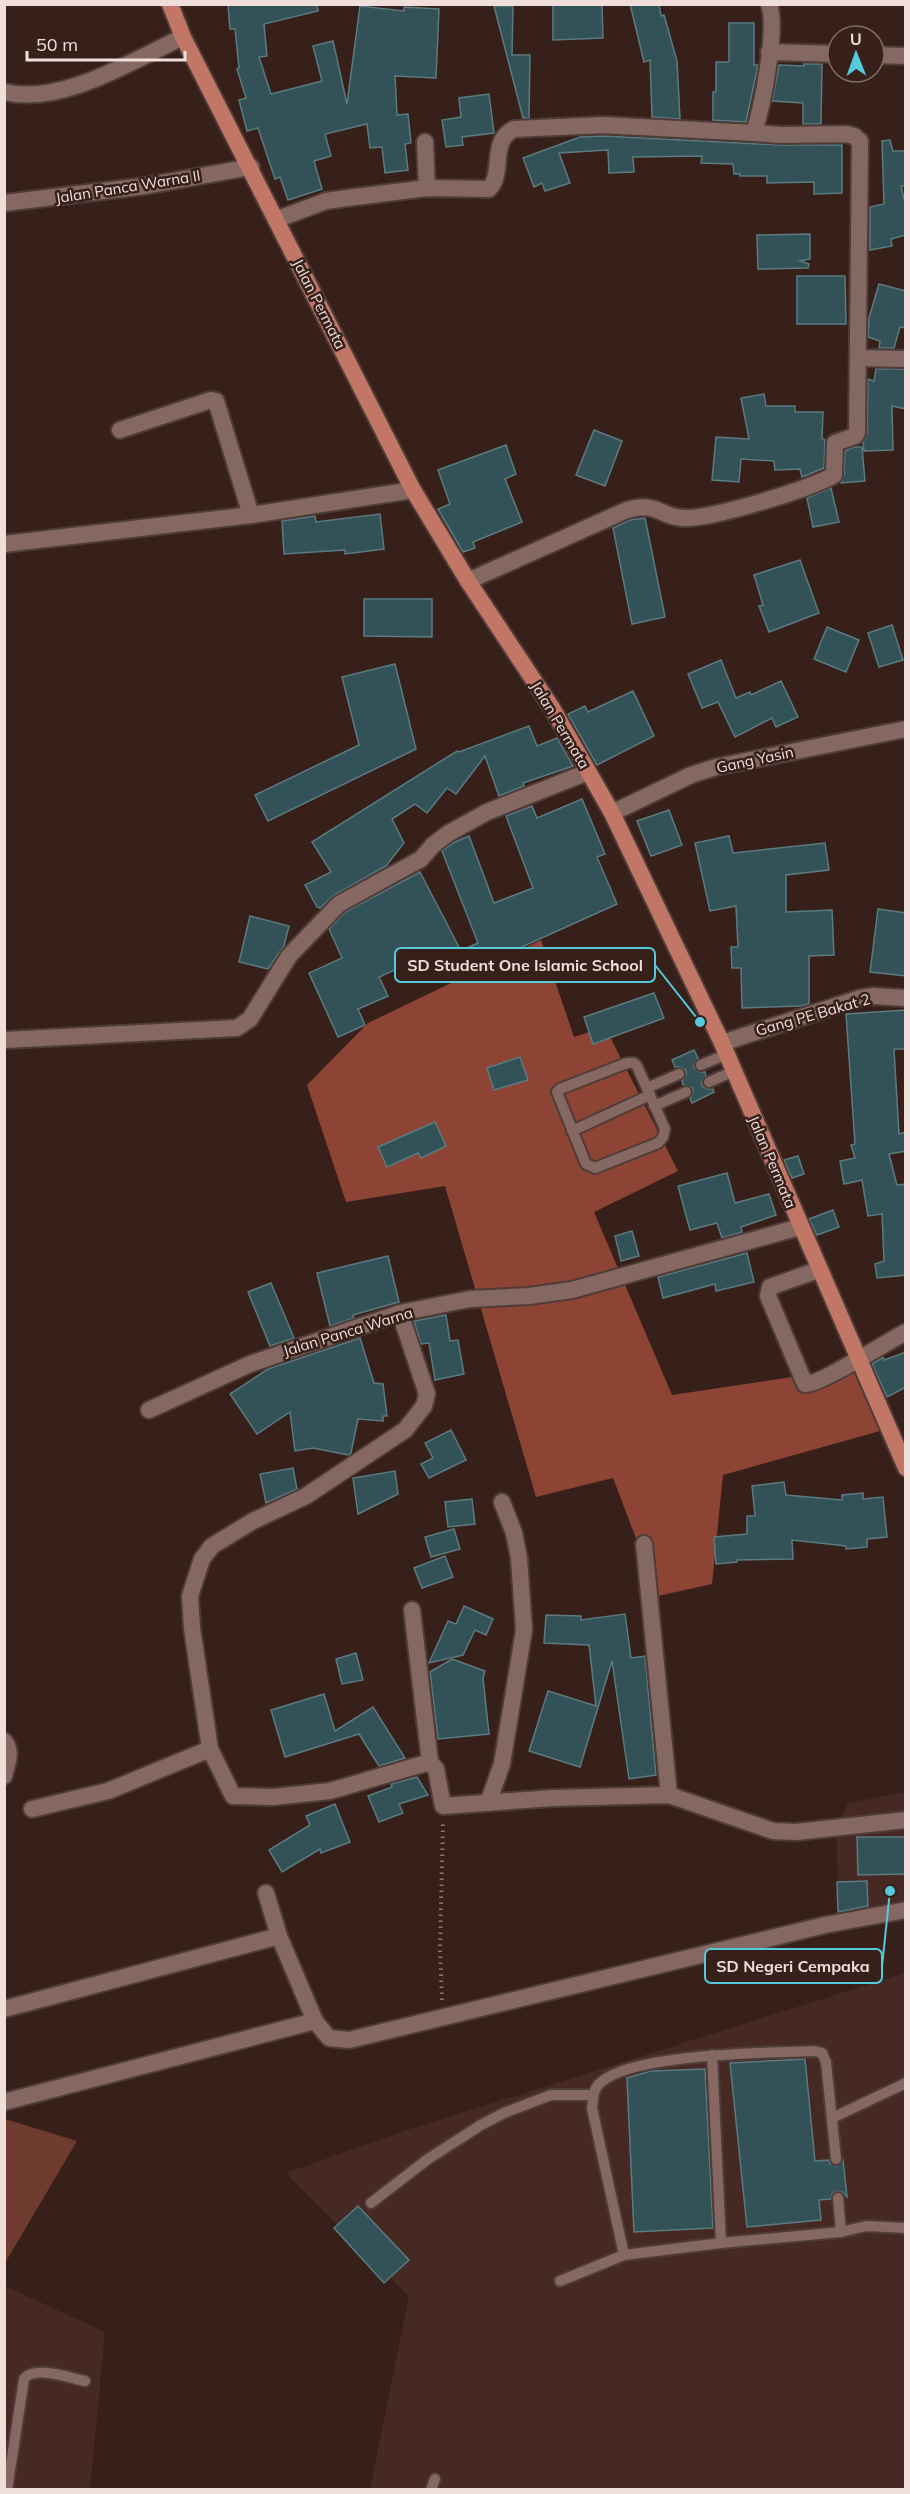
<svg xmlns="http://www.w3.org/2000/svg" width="910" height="2494" viewBox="0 0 910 2494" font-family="Mulish,sans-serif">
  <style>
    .built { fill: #462922 }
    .green { fill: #6f3b2f }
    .forest { fill: #8e4434 }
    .building { fill: #325257; stroke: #5b7b81; stroke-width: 1.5 }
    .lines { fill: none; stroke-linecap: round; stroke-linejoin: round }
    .service-casing { stroke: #4f3c38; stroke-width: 14 }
    .minor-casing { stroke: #4f3c38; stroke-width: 20 }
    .primary-casing { stroke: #4f3c38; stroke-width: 20 }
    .path { stroke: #8b7671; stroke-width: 4; stroke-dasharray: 1.5 4.5; stroke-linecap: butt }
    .service { stroke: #846861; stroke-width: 10 }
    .minor { stroke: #846861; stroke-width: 16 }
    .primary { stroke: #c17666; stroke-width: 16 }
    .labels { text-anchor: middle; stroke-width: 5; stroke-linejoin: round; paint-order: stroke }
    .street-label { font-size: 15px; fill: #efdeda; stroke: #37201a }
    .leader { fill: none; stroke: #54cadd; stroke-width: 2 }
    .callout-dot { fill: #54cadd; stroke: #37201a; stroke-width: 2 }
    .callout { fill: #37201a; stroke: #54cadd; stroke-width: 2 }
    .callout-label { font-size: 16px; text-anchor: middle; font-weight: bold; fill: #efdeda }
  </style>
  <rect width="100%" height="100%" fill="#37201a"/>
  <!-- built -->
  <g class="built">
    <path d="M 905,1792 L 905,1904 L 839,1917 L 836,1831 L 848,1803 Z"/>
    <path d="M 905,1973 L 905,2489 L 370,2489 L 409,2296 L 286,2173 L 404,2131 Z"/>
    <path d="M 5,2286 L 105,2332 L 90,2489 L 5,2490 Z"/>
  </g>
  <!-- green -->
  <path class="green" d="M 5,2119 L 77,2141 L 5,2263 L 4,2119 Z"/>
  <!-- forest -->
  <path class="forest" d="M 541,940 L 574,1037 L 605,1027 L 678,1171 L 594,1212 L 672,1395 L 852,1368 L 880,1431 L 723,1475 L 712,1584 L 658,1596 L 613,1478 L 536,1497 L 445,1186 L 346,1202 L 307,1085 L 368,1023 Z"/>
  <!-- building -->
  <g class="building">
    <path d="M 228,4 L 317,4 L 318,11 L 264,24 L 267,56 L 259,57 L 271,94 L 322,81 L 313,46 L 333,41 L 347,104 L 360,6 L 404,11 L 404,7 L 439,9 L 436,78 L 395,76 L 397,115 L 408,114 L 411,143 L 405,144 L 408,170 L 385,173 L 382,147 L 370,148 L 367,124 L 325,134 L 331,156 L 314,161 L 322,189 L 288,200 L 280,177 L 275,179 L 258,128 L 247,131 L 239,100 L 246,98 L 237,69 L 239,68 L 235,29 L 230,29 Z"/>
    <path d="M 553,4 L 602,4 L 603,38 L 553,40 Z"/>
    <path d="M 630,4 L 659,4 L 661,16 L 664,15 L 677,61 L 680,119 L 652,117 L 650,60 L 644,62 Z"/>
    <path d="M 494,6 L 513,6 L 512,55 L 530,55 L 529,118 L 523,118 Z"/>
    <path d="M 729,23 L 754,23 L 754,65 L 758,65 L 746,122 L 713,120 L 713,92 L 716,92 L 716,62 L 729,62 Z"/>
    <path d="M 804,64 L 822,64 L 821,124 L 803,124 L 803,103 L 772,101 L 779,65 L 804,66 Z"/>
    <path d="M 489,94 L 494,133 L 462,137 L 463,145 L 446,147 L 442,120 L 461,117 L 459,98 Z"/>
    <path d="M 603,136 L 780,145 L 842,145 L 842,193 L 814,194 L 814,182 L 767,183 L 767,176 L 740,176 L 740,174 L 734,174 L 733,164 L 701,163 L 702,156 L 633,157 L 634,172 L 609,173 L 608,150 L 559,153 L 570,183 L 545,191 L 542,183 L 534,187 L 523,158 L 580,137 Z"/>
    <path d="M 890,140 L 893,151 L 906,151 L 906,186 L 901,186 L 906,207 L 906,235 L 891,239 L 892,246 L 870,250 L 870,207 L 884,204 L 882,141 Z"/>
    <path d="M 810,234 L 810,259 L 800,261 L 809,264 L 808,268 L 758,269 L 757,235 Z"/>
    <path d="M 797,276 L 845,276 L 846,324 L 797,324 Z"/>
    <path d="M 879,284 L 906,291 L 906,328 L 900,327 L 894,348 L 879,348 L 880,341 L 868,337 L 869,318 Z"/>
    <path d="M 876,369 L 906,369 L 906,409 L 892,406 L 893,450 L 864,451 L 863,442 L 867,433 L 868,379 L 874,381 Z"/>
    <path d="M 764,394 L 766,406 L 795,406 L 795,412 L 823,412 L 822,438 L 825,440 L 824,468 L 802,477 L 800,469 L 775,470 L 774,461 L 741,459 L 739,482 L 712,480 L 716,437 L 749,439 L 741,398 Z"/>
    <path d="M 594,430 L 622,441 L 605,486 L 576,475 Z"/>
    <path d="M 506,445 L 516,474 L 505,479 L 522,522 L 473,542 L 475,548 L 463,552 L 438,509 L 450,504 L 438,470 Z"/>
    <path d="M 854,447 L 862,447 L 865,481 L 841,483 L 844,475 L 845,451 Z"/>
    <path d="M 831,488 L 839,522 L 813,527 L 807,498 Z"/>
    <path d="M 380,514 L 384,549 L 345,554 L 345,550 L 284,554 L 282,521 L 315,516 L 316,522 Z"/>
    <path d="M 645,518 L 665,617 L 632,624 L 613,528 L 630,520 Z"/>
    <path d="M 800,560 L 819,613 L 769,632 L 759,606 L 763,605 L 754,575 Z"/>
    <path d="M 364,599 L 432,599 L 432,637 L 364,636 Z"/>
    <path d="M 892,625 L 903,660 L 879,667 L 868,633 Z"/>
    <path d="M 827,627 L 859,640 L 846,672 L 814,659 Z"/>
    <path d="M 721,660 L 736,698 L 750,692 L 751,695 L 781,681 L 798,717 L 776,727 L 772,718 L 735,737 L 718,702 L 702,708 L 688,674 Z"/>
    <path d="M 395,664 L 416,749 L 268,821 L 255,795 L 359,745 L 342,677 Z"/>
    <path d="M 633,691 L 654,736 L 597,765 L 568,714 L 585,706 L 588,712 Z"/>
    <path d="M 529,726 L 537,746 L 557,738 L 573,766 L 523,783 L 524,786 L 499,796 L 485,756 L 456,794 L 447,788 L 427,813 L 415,804 L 392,819 L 404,843 L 386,866 L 334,895 L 320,908 L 317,907 L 305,885 L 331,872 L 312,842 L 457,751 L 459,752 Z"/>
    <path d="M 582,799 L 605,854 L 597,857 L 617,904 L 473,969 L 465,949 L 478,943 L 442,851 L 455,842 L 469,836 L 494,903 L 533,888 L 506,816 L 532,806 L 537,818 Z"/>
    <path d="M 669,810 L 682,845 L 651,856 L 637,821 Z"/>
    <path d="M 729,836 L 733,853 L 825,843 L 829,870 L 786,875 L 786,912 L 832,910 L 834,955 L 809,956 L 809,1004 L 800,1006 L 742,1008 L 741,968 L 732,968 L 731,947 L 738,947 L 736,906 L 710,911 L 695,843 Z"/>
    <path d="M 420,872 L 460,949 L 419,964 L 417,960 L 379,977 L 388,996 L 358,1009 L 365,1025 L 338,1037 L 309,973 L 342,958 L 329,929 L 345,912 Z"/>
    <path d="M 878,909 L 906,913 L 906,976 L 870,972 Z"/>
    <path d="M 250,916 L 289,926 L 284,946 L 268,969 L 239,962 Z"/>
    <path d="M 654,993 L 664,1018 L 593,1044 L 584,1017 Z"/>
    <path d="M 906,1010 L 906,1049 L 894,1049 L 899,1134 L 906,1132 L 906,1151 L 889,1154 L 897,1185 L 906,1184 L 906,1275 L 877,1278 L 875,1264 L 884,1261 L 882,1214 L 868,1216 L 862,1180 L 844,1184 L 840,1161 L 855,1158 L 851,1145 L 855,1144 L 846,1014 Z"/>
    <path d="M 694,1050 L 698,1058 L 694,1064 L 694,1068 L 700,1072 L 705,1072 L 706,1075 L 702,1081 L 702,1086 L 708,1089 L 713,1089 L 714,1092 L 692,1103 L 690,1098 L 693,1093 L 693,1088 L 683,1085 L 682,1081 L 686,1075 L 686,1070 L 680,1067 L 675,1067 L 672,1060 Z"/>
    <path d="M 520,1057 L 528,1080 L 494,1090 L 487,1068 Z"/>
    <path d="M 435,1122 L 446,1146 L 421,1158 L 418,1153 L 387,1167 L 378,1147 Z"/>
    <path d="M 798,1156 L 804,1174 L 792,1178 L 784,1160 Z"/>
    <path d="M 727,1173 L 735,1203 L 769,1194 L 776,1215 L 741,1227 L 742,1232 L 722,1238 L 717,1223 L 690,1230 L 678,1186 Z"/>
    <path d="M 833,1210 L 839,1227 L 817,1235 L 809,1219 Z"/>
    <path d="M 632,1231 L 639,1256 L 621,1261 L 615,1236 Z"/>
    <path d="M 747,1253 L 754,1282 L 716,1291 L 715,1284 L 663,1298 L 658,1277 Z"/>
    <path d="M 388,1256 L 399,1302 L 353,1315 L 354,1318 L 330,1326 L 317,1273 Z"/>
    <path d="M 271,1283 L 294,1338 L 270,1346 L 248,1292 Z"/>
    <path d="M 446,1315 L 450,1341 L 458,1340 L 464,1374 L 435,1380 L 429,1343 L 421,1344 L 414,1321 Z"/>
    <path d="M 360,1338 L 374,1383 L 383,1384 L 387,1416 L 383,1416 L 383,1421 L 358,1419 L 351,1453 L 348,1455 L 313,1448 L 295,1451 L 290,1412 L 257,1434 L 230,1394 L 268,1369 Z"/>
    <path d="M 906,1352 L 906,1387 L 887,1397 L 872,1364 L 883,1357 L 884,1360 Z"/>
    <path d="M 451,1430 L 466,1460 L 429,1478 L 421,1464 L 433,1458 L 425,1443 Z"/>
    <path d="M 293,1468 L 297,1489 L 266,1503 L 260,1474 Z"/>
    <path d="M 395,1471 L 398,1494 L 358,1514 L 353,1478 Z"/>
    <path d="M 784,1482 L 786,1495 L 842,1500 L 842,1495 L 863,1493 L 863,1499 L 883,1497 L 887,1537 L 867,1539 L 867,1547 L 846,1549 L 846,1546 L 792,1540 L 793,1559 L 737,1560 L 737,1562 L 716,1564 L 714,1537 L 747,1534 L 747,1516 L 755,1516 L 752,1486 Z"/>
    <path d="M 472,1499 L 475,1524 L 448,1527 L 445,1502 Z"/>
    <path d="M 454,1529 L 460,1549 L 431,1557 L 425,1537 Z"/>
    <path d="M 445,1556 L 453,1577 L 422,1588 L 414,1568 Z"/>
    <path d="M 464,1606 L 493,1619 L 486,1635 L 475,1630 L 463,1655 L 429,1663 L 448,1621 L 456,1624 Z"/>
    <path d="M 625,1614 L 631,1658 L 645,1656 L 656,1775 L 629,1779 L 612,1661 L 580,1767 L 529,1751 L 548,1691 L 596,1706 L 589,1645 L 544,1643 L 546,1615 L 581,1616 L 581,1620 Z"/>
    <path d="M 356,1653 L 363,1680 L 342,1684 L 336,1659 Z"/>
    <path d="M 452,1659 L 485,1671 L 483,1678 L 489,1734 L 438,1739 L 430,1672 Z"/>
    <path d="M 324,1694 L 335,1731 L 373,1707 L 405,1758 L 379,1766 L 359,1734 L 285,1757 L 271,1710 Z"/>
    <path d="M 417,1777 L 428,1795 L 399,1804 L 403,1813 L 379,1822 L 368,1796 L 392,1787 L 391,1784 Z"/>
    <path d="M 335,1804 L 350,1842 L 321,1853 L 320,1849 L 282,1872 L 269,1850 L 310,1825 L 306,1816 Z"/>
    <path d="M 857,1837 L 906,1837 L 906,1874 L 858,1875 Z"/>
    <path d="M 867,1881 L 868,1906 L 838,1912 L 837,1882 Z"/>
    <path d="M 805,2059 L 815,2161 L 829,2160 L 830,2164 L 836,2166 L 843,2160 L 847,2197 L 842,2192 L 837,2191 L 832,2194 L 831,2199 L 819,2200 L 821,2220 L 747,2227 L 730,2063 Z"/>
    <path d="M 705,2069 L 713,2228 L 634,2232 L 627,2078 L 651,2071 Z"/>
    <path d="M 358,2206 L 409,2260 L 384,2283 L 334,2228 Z"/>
  </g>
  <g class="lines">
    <!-- service casing -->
    <g class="service-casing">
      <g id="service">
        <path d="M 627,1063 L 634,1063 L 637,1066 L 665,1129 L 663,1137 L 658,1143 L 595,1168 L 586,1164 L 557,1092 L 560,1089 Z"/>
        <path d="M 701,1065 L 727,1054"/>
        <path d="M 709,1082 L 734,1071"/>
        <path d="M 647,1088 L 679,1074"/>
        <path d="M 654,1106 L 686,1092"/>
        <path d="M 572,1131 L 650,1095"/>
        <path d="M 712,2055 L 721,2243"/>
        <path d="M 832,2118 L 906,2083"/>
        <path d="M 838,2198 L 841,2232"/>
        <path d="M 371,2203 L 428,2159 L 481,2125 L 504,2113 L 551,2095 L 593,2095"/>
        <path d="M 624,2255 L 592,2108 C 593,2099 593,2089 600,2083 C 632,2053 769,2053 814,2051 L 822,2053 L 826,2062 L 836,2159"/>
        <path d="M 560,2281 L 624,2255 L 721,2243 L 841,2232 L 866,2226 L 906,2228"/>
        <path d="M 7,2490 L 24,2379 C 34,2365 70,2378 85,2381"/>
        <path d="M 431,2490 L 435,2479"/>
      </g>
    </g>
    <!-- minor casing -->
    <g class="minor-casing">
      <g id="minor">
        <path d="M 769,52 L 838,54"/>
        <path d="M 874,55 L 906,56"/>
        <path d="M 4,92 C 62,106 133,60 183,37"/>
        <path d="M 425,142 L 427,188"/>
        <path d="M 4,203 L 145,186 L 251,167"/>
        <path d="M 278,219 L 326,201 L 347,198 L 427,188 L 489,189 C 505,172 489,141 514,129 L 603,125 L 754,133 C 762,106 778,30 769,4"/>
        <path d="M 858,358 L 906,359"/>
        <path d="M 120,430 L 211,400 L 216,401 L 251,515"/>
        <path d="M 4,544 L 251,515 L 413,490"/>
        <path d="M 468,581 L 627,510 C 659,501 659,517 684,518 C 712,519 810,489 834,475 L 835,443 L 855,436 L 857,433 L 860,141 L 854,136 L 846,134 L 781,135 L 754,133"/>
        <path d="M 612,813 L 691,775 L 716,767 L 906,729"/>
        <path d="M 4,1040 L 237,1028 L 250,1019 L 289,956 L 339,904 L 421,859 L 433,845 L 449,833 L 487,812 L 588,772"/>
        <path d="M 722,1043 L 860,998 L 874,996 L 906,998"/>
        <path d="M 818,1270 L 770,1287 L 768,1296 L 805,1384 C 818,1386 888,1341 906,1332"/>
        <path d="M 400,1313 L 427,1394 L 424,1406 L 405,1430 L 306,1496 L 253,1521 L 212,1546 L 202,1559 L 190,1596 L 192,1628 L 210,1749 L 233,1796 L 273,1797 L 330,1791 L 430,1762 L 436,1769 L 443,1806 L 553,1798 L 669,1795 L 773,1831 L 796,1832 L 906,1820"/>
        <path d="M 149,1410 L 250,1364 L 400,1313 L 470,1299 L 529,1296 L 572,1290 L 800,1227"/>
        <path d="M 644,1544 L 669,1795"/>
        <path d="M 412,1610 L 430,1762"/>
        <path d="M 4,1741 C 13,1751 7,1764 4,1776"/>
        <path d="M 488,1803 L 502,1764 L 524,1630 L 519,1558 L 514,1533 L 502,1502"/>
        <path d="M 32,1809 L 108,1791 L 210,1749"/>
        <path d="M 266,1893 L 279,1936"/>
        <path d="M 4,2009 L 279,1936 L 315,2021 L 329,2038 L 349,2040 L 825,1925 L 906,1910"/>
        <path d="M 4,2102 L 315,2021"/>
      </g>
    </g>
    <!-- primary casing -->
    <g class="primary-casing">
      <path id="primary" d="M 170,4 L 183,37 L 413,490 L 468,581 L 552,708 L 612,813 L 722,1043 L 906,1468"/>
    </g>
    <!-- path -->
    <path class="path" d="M 442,2000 L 440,1949 L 443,1822"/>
    <!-- service -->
    <use href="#service" class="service"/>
    <!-- minor -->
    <use href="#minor" class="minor"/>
    <!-- primary -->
    <use href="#primary" class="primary"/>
  </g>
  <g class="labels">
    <!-- street labels -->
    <g class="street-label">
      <text transform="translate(128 187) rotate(-9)" y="5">Jalan Panca Warna II</text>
      <text transform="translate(319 304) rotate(63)" y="5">Jalan Permata</text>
      <text transform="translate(560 725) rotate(59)" y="5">Jalan Permata</text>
      <text transform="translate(755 760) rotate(-12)" y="5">Gang Yasin</text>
      <text transform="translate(813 1015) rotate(-16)" y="5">Gang PE Bakat 2</text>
      <text transform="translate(772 1162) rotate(67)" y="5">Jalan Permata</text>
      <text transform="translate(348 1332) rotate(-17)" y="5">Jalan Panca Warna</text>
    </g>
  </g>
  <!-- callouts -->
  <path class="leader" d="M700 1022L655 965M890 1891L882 1966"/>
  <g class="callout-dot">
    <circle cx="700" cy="1022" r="6"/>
    <circle cx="890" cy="1891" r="6"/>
  </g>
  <g class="callout">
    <rect x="395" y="948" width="260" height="34" rx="6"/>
    <rect x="705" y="1949" width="177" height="34" rx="6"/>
  </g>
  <g class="callout-label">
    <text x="525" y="971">SD Student One Islamic School</text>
    <text x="793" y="1972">SD Negeri Cempaka</text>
  </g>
  <!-- border -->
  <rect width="910" height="2494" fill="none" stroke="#efdeda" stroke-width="12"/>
  <!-- north arrow -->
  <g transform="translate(856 54) rotate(359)"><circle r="28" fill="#37201a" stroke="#816c67" stroke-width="1.5"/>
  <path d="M0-4.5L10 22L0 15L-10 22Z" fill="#54cadd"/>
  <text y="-9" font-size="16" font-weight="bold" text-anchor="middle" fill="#efdeda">U</text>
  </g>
  <!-- scale -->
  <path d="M27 51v9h158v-9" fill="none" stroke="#efdeda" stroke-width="3"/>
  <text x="36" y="51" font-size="18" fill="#efdeda" stroke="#37201a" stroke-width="4.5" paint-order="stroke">50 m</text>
</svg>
